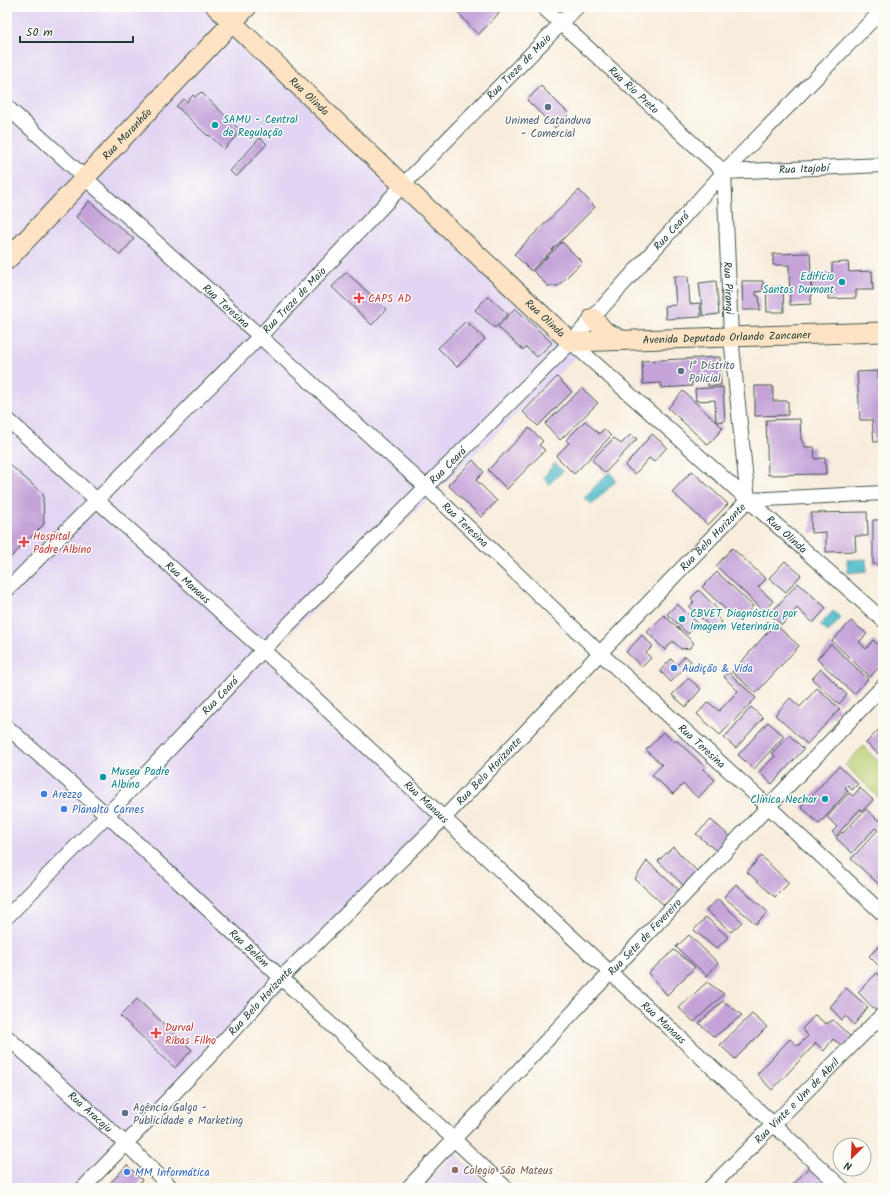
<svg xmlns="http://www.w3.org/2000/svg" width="890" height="1195" viewBox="0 0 890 1195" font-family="Kalam,sans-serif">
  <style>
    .built { fill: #e2d4f3 }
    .green { fill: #b8ce72; stroke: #6c8653 }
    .water { fill: #4fbbc9; stroke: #377c7e }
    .building { fill: #c5a3d9 }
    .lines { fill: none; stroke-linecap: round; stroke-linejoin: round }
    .street-casing { stroke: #40574d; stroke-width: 16 }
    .secondary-casing { stroke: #40574d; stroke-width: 21 }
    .street { stroke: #fff; stroke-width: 14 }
    .secondary { stroke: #fee4c5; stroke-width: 19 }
    .service-dot { fill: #5c6f8a; stroke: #fdfcf7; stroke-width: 1.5 }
    .culture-dot { fill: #0f9aa8; stroke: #fdfcf7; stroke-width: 1.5 }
    .health-dot { fill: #e0444e; stroke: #fdfcf7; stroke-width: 1.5 }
    .shop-dot { fill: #3f7fe0; stroke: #fdfcf7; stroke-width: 1.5 }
    .education-dot { fill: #8d6e63; stroke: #fdfcf7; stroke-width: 1.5 }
    .labels { text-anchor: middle; stroke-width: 3; stroke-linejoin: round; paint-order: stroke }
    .street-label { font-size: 11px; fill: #1f3d34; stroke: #fdfcf7 }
    .culture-label { font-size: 11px; fill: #0d838f; stroke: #fdfcf7; text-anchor: start }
    .service-label { font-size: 11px; fill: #4e5e75; stroke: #fdfcf7; text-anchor: start }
    .health-label { font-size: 11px; fill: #be3a42; stroke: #fdfcf7; text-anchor: start }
    .shop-label { font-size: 11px; fill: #366cbe; stroke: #fdfcf7; text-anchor: start }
    .education-label { font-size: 11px; fill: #785e54; stroke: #fdfcf7; text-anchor: start }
  </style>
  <rect width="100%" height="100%" fill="#fdfcf7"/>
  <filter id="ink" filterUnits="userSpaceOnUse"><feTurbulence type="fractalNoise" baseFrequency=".025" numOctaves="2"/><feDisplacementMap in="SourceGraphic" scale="8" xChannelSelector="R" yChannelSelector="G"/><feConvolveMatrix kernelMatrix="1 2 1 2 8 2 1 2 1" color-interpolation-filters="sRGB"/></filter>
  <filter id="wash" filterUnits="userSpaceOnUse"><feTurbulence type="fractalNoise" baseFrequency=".012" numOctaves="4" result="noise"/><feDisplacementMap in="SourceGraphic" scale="16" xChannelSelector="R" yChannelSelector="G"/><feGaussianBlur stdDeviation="0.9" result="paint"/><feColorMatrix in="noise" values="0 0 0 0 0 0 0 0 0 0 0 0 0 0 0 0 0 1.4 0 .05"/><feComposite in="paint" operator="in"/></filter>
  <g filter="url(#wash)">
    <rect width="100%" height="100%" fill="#f8eddd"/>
    <!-- built -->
    <g class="built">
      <path d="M 7,7 L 256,7 L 238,25 L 581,352 L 267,655 L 446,822 L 89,1188 L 7,1188 Z"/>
      <path d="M 455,1153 L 488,1186 L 486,1188 L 421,1188 Z"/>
    </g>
    <!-- green -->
    <path class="green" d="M 863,746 L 883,766 L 883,802 L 845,765 Z"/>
    <!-- water -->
    <g class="water">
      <path d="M 555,463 L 563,471 L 549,484 L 543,478 C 548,473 550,468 555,463 Z"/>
      <path d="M 610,471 L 616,481 L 592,504 L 584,498 Z"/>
      <path d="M 866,559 L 867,571 L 848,573 L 847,560 Z"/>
      <path d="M 833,611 L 841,618 L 828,632 L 820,625 Z"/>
    </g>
    <g id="blocks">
      <!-- building -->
      <g class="building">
        <path d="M 453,7 L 505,7 L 478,35 Z"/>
        <path d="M 541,86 L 569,114 L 555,128 L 527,100 Z"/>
        <path d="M 201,92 L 241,131 L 224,149 L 209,135 L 208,136 L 176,106 L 184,99 L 187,102 L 193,95 L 195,97 Z"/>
        <path d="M 260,138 L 267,144 L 236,177 L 230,171 Z"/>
        <path d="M 579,190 L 595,207 L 531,271 L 514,254 Z"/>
        <path d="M 89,201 L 134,239 L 120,255 L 76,217 Z"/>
        <path d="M 562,242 L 582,262 L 558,286 L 548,286 L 533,271 Z"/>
        <path d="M 810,253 L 811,274 L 832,273 L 832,263 L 848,262 L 849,272 L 872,271 L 873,290 L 856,290 L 856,298 L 828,299 L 828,291 L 812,292 L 811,279 L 811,304 L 790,305 L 789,265 L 773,265 L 773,254 Z"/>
        <path d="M 346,272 L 386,309 L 372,325 L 332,287 Z"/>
        <path d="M 674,276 L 688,276 L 690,304 L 700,303 L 701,317 L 666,319 L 665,306 L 676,305 Z"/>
        <path d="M 716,281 L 719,314 L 703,316 L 699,283 Z"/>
        <path d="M 742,281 L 763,281 L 763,291 L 756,292 L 756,296 L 759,296 L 760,310 L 743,310 Z"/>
        <path d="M 766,287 L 783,287 L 784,312 L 767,312 Z"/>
        <path d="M 488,296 L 508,314 L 495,328 L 475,310 Z"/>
        <path d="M 515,308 L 552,343 L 537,357 L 526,347 L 523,350 L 498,327 Z"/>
        <path d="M 466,321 L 485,339 L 457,367 L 438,348 Z"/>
        <path d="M 720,357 L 721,385 L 708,386 L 708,381 L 692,382 L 692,386 L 661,388 L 661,383 L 643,384 L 642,361 Z"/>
        <path d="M 878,371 L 878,388 L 883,388 L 883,441 L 874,442 L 872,420 L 860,420 L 857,372 Z"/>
        <path d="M 557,377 L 572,392 L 538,426 L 523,412 Z"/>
        <path d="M 755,386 L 773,386 L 773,401 L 788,401 L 788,415 L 755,416 Z"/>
        <path d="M 723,387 L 725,421 L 716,422 L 715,400 L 696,401 L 695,389 Z"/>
        <path d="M 582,388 L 598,403 L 560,440 L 545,424 Z"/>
        <path d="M 683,391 L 723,428 L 708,445 L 668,408 Z"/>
        <path d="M 800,419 L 801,439 L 805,447 L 814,447 L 815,459 L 825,458 L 826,474 L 768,475 L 766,420 Z"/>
        <path d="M 585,421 L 599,434 L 604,429 L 611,436 L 574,474 L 556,456 L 569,443 L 566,440 Z"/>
        <path d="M 529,428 L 543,441 L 539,445 L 545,450 L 507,489 L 488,470 Z"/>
        <path d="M 652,434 L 667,447 L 654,462 L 649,458 L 635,474 L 625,466 Z"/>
        <path d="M 630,435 L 637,439 L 605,473 L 592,460 L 614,438 L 621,444 Z"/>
        <path d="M 473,460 L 484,472 L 476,480 L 497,501 L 481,517 L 448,485 Z"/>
        <path d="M 7,462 L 43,494 L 44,524 L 7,561 Z"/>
        <path d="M 692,471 L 728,504 L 708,525 L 672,492 Z"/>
        <path d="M 867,512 L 868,536 L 855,536 L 856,551 L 826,552 L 826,532 L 811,533 L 811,513 Z"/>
        <path d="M 873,520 L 883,520 L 883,565 L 873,564 Z"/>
        <path d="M 732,548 L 766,579 L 758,587 L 773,601 L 764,611 L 716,566 Z"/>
        <path d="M 785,561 L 801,575 L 786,592 L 769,578 Z"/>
        <path d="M 717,572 L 753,606 L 739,622 L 702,587 Z"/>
        <path d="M 798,583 L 826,608 L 813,623 L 797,608 L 782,625 L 770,614 Z"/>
        <path d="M 699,590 L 720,612 L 716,616 L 722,622 L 714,630 L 689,607 L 694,602 L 691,598 Z"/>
        <path d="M 677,604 L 698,623 L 688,634 L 667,614 Z"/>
        <path d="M 664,615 L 694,643 L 690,648 L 681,649 L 673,641 L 665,650 L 647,632 Z"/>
        <path d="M 851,621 L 867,634 L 859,642 L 866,649 L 873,640 L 883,649 L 883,663 L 870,677 L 832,641 Z"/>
        <path d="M 775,624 L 799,646 L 756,693 L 732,672 Z"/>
        <path d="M 642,635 L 653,646 L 646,653 L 651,658 L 642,667 L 626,652 Z"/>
        <path d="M 831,644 L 868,679 L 854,694 L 817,659 Z"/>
        <path d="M 685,656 L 691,661 L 671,682 L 660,671 L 671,659 L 677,665 Z"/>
        <path d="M 821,669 L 847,695 L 839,704 L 812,679 Z"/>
        <path d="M 728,672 L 756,698 L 720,735 L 697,714 L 708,702 L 719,711 L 738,691 L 724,677 Z"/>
        <path d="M 688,678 L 701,689 L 686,707 L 672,695 Z"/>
        <path d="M 817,688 L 840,709 L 807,744 L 775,715 L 790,698 L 800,707 Z"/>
        <path d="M 751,707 L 763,718 L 736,748 L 724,738 Z"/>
        <path d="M 768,722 L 784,736 L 754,769 L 738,755 Z"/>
        <path d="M 883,725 L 883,758 L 866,743 Z"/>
        <path d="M 663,732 L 675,742 L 676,740 L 705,767 L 703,769 L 715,780 L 698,798 L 683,784 L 673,794 L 652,775 L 662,765 L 646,750 Z"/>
        <path d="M 789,735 L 804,749 L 772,784 L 759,772 L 775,756 L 772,753 Z"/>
        <path d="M 839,766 L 858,784 L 852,790 L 848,785 L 845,788 L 848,791 L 819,824 L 801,807 Z"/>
        <path d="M 860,788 L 873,800 L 862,811 L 860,809 L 836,836 L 832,832 L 837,827 L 827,817 L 849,793 L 853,796 Z"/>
        <path d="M 866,809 L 879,821 L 883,816 L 883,888 L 851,859 L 878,830 L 875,828 L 852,853 L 836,838 L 842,832 L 843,833 Z"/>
        <path d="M 711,820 L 733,839 L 719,853 L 696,834 Z"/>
        <path d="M 673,847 L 698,872 L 685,887 L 658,861 Z"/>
        <path d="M 761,856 L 789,883 L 775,897 L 747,872 Z"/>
        <path d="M 647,861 L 679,890 L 664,905 L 635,879 Z"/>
        <path d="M 736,884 L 768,912 L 756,924 L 724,897 Z"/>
        <path d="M 718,899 L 742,922 L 731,932 L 706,910 Z"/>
        <path d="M 706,917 L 728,937 L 716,949 L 694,930 Z"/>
        <path d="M 689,935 L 718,963 L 707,976 L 676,947 Z"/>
        <path d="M 883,942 L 883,970 L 869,956 Z"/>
        <path d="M 674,950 L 695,967 L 667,995 L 648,973 Z"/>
        <path d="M 877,973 L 883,979 L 883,1010 L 879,1014 L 858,992 Z"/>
        <path d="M 707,982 L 724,994 L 694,1022 L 679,1008 Z"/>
        <path d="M 846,988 L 868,1007 L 854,1025 L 846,1016 L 842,1020 L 830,1007 Z"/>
        <path d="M 137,999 L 192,1050 L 175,1068 L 120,1016 Z"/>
        <path d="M 723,1001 L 742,1015 L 714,1037 L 699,1023 Z"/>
        <path d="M 752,1014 L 767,1027 L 735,1059 L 720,1045 Z"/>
        <path d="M 815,1015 L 826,1024 L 833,1020 L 853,1039 L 844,1047 L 833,1039 L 824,1051 L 816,1043 L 772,1090 L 757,1074 L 790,1039 L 798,1046 L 808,1036 L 802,1029 Z"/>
        <path d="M 127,1165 L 142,1180 L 134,1188 L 106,1188 Z"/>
        <path d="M 811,1165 L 830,1182 L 825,1188 L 790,1188 Z"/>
      </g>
    </g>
  </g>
  <g filter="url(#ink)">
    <use href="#blocks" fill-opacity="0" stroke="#40574d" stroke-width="1"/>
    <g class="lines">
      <!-- street casing -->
      <g class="street-casing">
        <g id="street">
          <path id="s1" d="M 543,7 L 724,172"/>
          <path id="s2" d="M 7,107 L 426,487 L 600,653 L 769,807 L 883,914"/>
          <path id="s3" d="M 724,172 L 731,337 L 748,500"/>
          <path id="s4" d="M 724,172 L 883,165"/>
          <path id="s5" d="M 571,342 L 883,620"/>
          <path id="s6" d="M 7,419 L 263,650 L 842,1188"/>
          <path id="s7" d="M 7,590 L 260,336 L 403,185 L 577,7"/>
          <path id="s8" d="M 7,727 L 107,815 L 506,1188"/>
          <path id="s9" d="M 7,917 L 107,815 L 263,650 L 571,342 L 724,172 L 883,9"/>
          <path id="s10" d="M 7,1037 L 126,1144 L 172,1188"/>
          <path id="s11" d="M 83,1188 L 210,1056 L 281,978 L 444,818 L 600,653 L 748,500 L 883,493"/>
          <path id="s12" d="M 408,1188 L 610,973 L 883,686"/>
          <path id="s13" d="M 710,1188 L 883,1014"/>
        </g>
      </g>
      <!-- secondary casing -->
      <g class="secondary-casing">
        <g id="secondary">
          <path id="s14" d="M 216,7 L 411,193 L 571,342 L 883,332"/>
          <path id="s15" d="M 7,260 L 247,7"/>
          <path d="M 593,318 L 605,332 L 622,340"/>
        </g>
      </g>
      <!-- street -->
      <use href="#street" class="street"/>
      <!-- secondary -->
      <use href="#secondary" class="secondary"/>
    </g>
  </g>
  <!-- markers -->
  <g class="service-dot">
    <circle cx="548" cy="107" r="4"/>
    <circle cx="681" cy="371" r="4"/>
    <circle cx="125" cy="1113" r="4"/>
  </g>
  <g class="culture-dot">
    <circle cx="215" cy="125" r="4"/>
    <circle cx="842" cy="282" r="4"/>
    <circle cx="682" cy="619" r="4"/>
    <circle cx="103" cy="777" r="4"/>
    <circle cx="825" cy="799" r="4"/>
  </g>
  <g class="health-dot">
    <path d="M357 292h4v4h4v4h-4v4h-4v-4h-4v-4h4z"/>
    <path d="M22 536h4v4h4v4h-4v4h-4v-4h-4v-4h4z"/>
    <path d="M154 1027h4v4h4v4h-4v4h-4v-4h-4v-4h4z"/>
  </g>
  <g class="shop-dot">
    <circle cx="674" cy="668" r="4"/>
    <circle cx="44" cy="794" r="4"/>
    <circle cx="64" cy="809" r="4"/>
    <circle cx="127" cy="1172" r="4"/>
  </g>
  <circle class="education-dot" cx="455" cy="1170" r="4"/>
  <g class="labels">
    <!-- street labels -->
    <g class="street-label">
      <text dy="4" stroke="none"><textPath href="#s7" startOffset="732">Rua Treze de Maio</textPath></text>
      <text dy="4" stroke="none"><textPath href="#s1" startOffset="123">Rua Rio Preto</textPath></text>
      <text dy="4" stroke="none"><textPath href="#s14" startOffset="129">Rua Olinda</textPath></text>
      <text dy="4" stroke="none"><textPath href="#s15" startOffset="174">Rua Maranhão</textPath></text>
      <text dy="4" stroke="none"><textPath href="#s4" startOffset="80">Rua Itajobí</textPath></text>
      <text dy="4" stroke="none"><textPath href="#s9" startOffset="955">Rua Ceará</textPath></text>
      <text dy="4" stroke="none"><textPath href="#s3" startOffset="116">Rua Pirangi</textPath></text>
      <text dy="4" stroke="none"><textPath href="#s7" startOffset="408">Rua Treze de Maio</textPath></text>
      <text dy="4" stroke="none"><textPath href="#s2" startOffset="296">Rua Teresina</textPath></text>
      <text dy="4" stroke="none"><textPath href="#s14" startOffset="453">Rua Olinda</textPath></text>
      <text dy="4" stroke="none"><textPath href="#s14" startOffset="644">Avenida Deputado Orlando Zancaner</textPath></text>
      <text dy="4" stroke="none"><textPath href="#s9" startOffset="631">Rua Ceará</textPath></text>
      <text dy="4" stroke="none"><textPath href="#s2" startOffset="620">Rua Teresina</textPath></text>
      <text dy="4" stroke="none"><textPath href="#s5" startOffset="289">Rua Olinda</textPath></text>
      <text dy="4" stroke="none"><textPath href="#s11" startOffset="906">Rua Belo Horizonte</textPath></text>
      <text dy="4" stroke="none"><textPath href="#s6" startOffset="244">Rua Manaus</textPath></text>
      <text dy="4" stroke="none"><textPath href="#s9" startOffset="307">Rua Ceará</textPath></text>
      <text dy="4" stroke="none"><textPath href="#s2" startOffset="944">Rua Teresina</textPath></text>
      <text dy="4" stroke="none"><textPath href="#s11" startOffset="582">Rua Belo Horizonte</textPath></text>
      <text dy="4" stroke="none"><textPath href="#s6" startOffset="568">Rua Manaus</textPath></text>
      <text dy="4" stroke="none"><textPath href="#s12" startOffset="345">Rua Sete de Fevereiro</textPath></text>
      <text dy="4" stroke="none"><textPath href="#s8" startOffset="328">Rua Belém</textPath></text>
      <text dy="4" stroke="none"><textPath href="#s11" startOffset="258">Rua Belo Horizonte</textPath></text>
      <text dy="4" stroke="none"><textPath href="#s6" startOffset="892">Rua Manaus</textPath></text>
      <text dy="4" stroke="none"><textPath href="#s13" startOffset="123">Rua Vinte e Um de Abril</textPath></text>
      <text dy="4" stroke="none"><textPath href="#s10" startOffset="112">Rua Aracaju</textPath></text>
    </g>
    <!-- culture labels -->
    <g class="culture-label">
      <text x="223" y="123">SAMU - Central<tspan x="223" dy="13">de Regulação</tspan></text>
      <text x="834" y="280" text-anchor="end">Edifício<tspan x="834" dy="13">Santos Dumont</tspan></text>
      <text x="690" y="617">CBVET Diagnóstico por<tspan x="690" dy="13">Imagem Veterinária</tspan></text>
      <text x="111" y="775">Museu Padre<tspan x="111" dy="13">Albino</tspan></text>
      <text x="817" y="803" text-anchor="end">Clínica Nechar</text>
    </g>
    <!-- service labels -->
    <g class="service-label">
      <text x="548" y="124" text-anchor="middle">Unimed Catanduva<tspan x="548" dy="13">- Comercial</tspan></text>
      <text x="689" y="369">1° Distrito<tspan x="689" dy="13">Policial</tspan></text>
      <text x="133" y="1111">Agência Galgo -<tspan x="133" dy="13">Publicidade e Marketing</tspan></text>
    </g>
    <!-- health labels -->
    <g class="health-label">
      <text x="368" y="302">CAPS AD</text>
      <text x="33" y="540">Hospital<tspan x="33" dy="13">Padre Albino</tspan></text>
      <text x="165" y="1031">Durval<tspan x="165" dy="13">Ribas Filho</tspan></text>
    </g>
    <!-- shop labels -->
    <g class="shop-label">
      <text x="682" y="672">Audição &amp; Vida</text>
      <text x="52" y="798">Arezzo</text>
      <text x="72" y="813">Planalto Carnes</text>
      <text x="135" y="1176">MM Informática</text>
    </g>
    <!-- education labels -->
    <g class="education-label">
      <text x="463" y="1174">Colegio São Mateus</text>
    </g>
  </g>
  <!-- margin -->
  <rect width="890" height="1195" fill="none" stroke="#fdfcf7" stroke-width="24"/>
  <!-- north arrow -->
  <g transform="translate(852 1157) rotate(204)"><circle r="19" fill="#fdfcf7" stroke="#a4b0a9"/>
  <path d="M0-3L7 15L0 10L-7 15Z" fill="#c8321e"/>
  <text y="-6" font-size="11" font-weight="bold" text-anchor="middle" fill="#1f3d34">N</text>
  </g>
  <!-- scale -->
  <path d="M20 36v6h113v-6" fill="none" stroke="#1f3d34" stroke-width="2"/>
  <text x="26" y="36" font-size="12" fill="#1f3d34" stroke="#fdfcf7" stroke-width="3" paint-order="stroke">50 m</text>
</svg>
